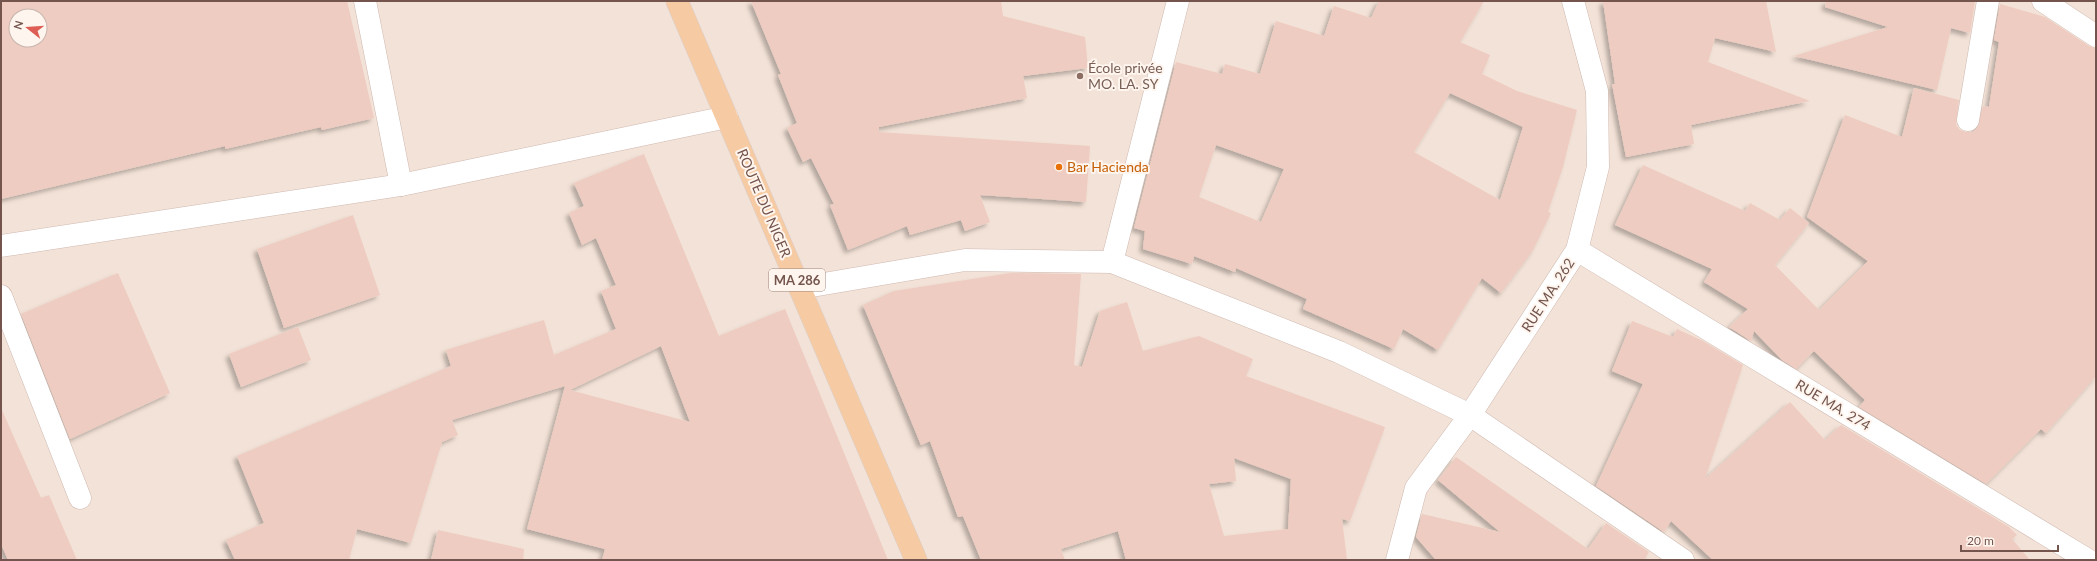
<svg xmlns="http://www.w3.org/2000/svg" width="2097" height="561" viewBox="0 0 2097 561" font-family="Lato,sans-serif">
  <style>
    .residential { fill: #f3e2d7; fill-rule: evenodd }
    .building { fill: #efccc1; fill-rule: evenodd; filter: url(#shadow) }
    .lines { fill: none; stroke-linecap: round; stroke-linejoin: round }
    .minor-casing { stroke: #cfb9b1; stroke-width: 23 }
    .major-casing { stroke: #d8cfcd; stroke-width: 23 }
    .minor { stroke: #fff; stroke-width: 22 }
    .major { stroke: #f6cba4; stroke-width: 22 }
    .education-dot { fill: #8d6e63; stroke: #fef5ee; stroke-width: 1.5 }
    .food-dot { fill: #e8710a; stroke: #fef5ee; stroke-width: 1.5 }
    .labels { text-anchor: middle; stroke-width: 4; stroke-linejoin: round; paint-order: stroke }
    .shield { fill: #fef5ee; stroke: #9d857d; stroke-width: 1 }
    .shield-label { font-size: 13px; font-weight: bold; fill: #74554d }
    .education-label { font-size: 14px; fill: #785e54; stroke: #fef5ee; text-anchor: start }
    .food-label { font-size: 14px; fill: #c56008; stroke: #fef5ee; text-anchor: start }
    .street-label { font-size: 14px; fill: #74554d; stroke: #fef5ee }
  </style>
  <defs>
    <filter id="shadow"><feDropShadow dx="-3.5" dy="3.5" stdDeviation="2" flood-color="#0004"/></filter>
  </defs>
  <rect width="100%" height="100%" fill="#fbf1e8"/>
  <!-- residential -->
  <path class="residential" d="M 1,1 L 2096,1 L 2096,560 L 1,560 ZM 16,16 L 40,16 L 40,40 L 16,40 Z"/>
  <!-- building -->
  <g class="building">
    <path d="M 1,1 L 347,1 L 374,118 L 322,130 L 321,127 L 225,149 L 225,146 L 1,199 ZM 16,16 L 40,16 L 40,40 L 16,40 Z"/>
    <path d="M 751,1 L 1001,1 L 1003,16 L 1085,37 L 1088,68 L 1023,76 L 1027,98 L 879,127 L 879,132 L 1090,146 L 1086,202 L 980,195 L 990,222 L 965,231 L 961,220 L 910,235 L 907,226 L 848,250 L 830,205 L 834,204 L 811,158 L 803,162 L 787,128 L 797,123 L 778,75 L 781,74 Z"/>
    <path d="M 1379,1 L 1484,1 L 1460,42 L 1490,55 L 1482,74 L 1517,91 L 1577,110 L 1563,167 L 1548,212 L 1551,213 L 1533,250 L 1501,293 L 1482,278 L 1438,350 L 1403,329 L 1394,349 L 1303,309 L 1307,299 L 1236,268 L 1235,272 L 1194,256 L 1192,264 L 1143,249 L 1145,231 L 1134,228 L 1176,62 L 1222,74 L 1225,64 L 1260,74 L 1276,21 L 1324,36 L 1334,6 L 1371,18 ZM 1450,93 L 1523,127 L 1500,200 L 1414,152 ZM 1216,145 L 1284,169 L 1261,222 L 1199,197 Z"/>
    <path d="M 1603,1 L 1766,1 L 1776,52 L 1715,38 L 1708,62 L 1810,101 L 1691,125 L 1694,144 L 1626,157 L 1612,84 L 1615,84 Z"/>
    <path d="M 1826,1 L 1975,1 L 1970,33 L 1951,28 L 1937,90 L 1794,56 L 1888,27 L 1825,7 Z"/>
    <path d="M 2000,4 L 2045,17 L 2089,46 L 2096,48 L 2096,376 L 2046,433 L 2041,429 L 1986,484 L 1859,407 L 1865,400 L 1814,351 L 1796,369 L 1782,360 L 1754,331 L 1751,341 L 1729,327 L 1748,309 L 1704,282 L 1712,269 L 1615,225 L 1643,165 L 1745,211 L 1750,203 L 1780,220 L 1790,208 L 1809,223 L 1775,265 L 1819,310 L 1868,261 L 1807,217 L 1845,115 L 1902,137 L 1914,88 L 1959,100 L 1956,125 L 1960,130 L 1966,132 L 1973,132 L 1977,128 L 1983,106 L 1989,107 L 1999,42 L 1994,40 Z"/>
    <path d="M 644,154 L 719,336 L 785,309 L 888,560 L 602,560 L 605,549 L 527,529 L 565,386 L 452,420 L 458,435 L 442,442 L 411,543 L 357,529 L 349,560 L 235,560 L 226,540 L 264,523 L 237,456 L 451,366 L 446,350 L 544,320 L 554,355 L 616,329 L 601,291 L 616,285 L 596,238 L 582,245 L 569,213 L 584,206 L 574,183 ZM 661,346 L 690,422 L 570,390 Z"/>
    <path d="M 353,215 L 380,295 L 284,328 L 257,249 Z"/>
    <path d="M 118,273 L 170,393 L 70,439 L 21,314 Z"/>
    <path d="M 1011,273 L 1081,274 L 1074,365 L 1082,367 L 1100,311 L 1127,302 L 1143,351 L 1199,336 L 1253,359 L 1246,376 L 1385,427 L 1350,521 L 1342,519 L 1347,560 L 1126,560 L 1118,531 L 1061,549 L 1065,560 L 981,560 L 963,516 L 958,517 L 930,441 L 921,445 L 863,305 L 894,291 ZM 1234,458 L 1291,479 L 1288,529 L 1224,536 L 1209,484 L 1236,481 Z"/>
    <path d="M 1632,321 L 1673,337 L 1677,329 L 1703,341 L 1743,365 L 1705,479 L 1790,402 L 1825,440 L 1841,425 L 2009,527 L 2017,535 L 2012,539 L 2030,560 L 1713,560 L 1671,521 L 1664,532 L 1596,486 L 1643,384 L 1612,371 Z"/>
    <path d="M 298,327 L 311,360 L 241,387 L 229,354 Z"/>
    <path d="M 1,408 L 41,498 L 49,495 L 77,560 L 8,560 L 1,544 Z"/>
    <path d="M 1456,457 L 1588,549 L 1606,523 L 1649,552 L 1644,560 L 1436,560 L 1416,537 L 1422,514 L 1500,532 L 1438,480 Z"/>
    <path d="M 438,530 L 524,549 L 523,560 L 431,560 Z"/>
  </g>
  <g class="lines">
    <!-- minor casing -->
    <g class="minor-casing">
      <g id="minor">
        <path d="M 2043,1 L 2096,36"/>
        <path d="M 1968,120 L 1988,1"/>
        <path d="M 401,185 L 727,117"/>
        <path d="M 1,246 L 401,185 L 365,1"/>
        <path d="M 1577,250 L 2088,560"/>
        <path d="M 1112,262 L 1178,1"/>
        <path d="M 800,288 L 965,260 L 1112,262 L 1339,352 L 1470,415 L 1683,560"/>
        <path d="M 1,296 L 80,498"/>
        <path d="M 1397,560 L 1416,488 L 1470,415 L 1577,250 L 1598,167 L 1597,91 L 1573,1"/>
      </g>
    </g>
    <!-- major casing -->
    <g class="major-casing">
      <path id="major" d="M 677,1 L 916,560"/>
    </g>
    <!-- minor -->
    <use href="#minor" class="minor"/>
    <!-- major -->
    <use href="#major" class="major"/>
  </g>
  <!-- markers -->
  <circle class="education-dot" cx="1080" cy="76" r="4"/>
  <circle class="food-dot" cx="1059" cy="167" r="4"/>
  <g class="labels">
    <!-- shield labels -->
    <rect class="shield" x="769" y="269" width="56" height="22" rx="3"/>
    <g class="shield-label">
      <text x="797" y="285">MA 286</text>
    </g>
    <!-- education labels -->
    <g class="education-label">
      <text x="1088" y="73">École privée<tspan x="1088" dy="16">MO. LA. SY</tspan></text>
    </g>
    <!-- food labels -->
    <g class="food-label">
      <text x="1067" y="172">Bar Hacienda</text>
    </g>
    <!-- street labels -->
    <g class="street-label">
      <text transform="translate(764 203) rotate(67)" y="5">ROUTE DU NIGER</text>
      <text transform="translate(1548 295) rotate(-57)" y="5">RUE MA. 262</text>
      <text transform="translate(1833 405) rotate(31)" y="5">RUE MA. 274</text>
    </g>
  </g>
  <!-- border -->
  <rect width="2097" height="561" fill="none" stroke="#74554d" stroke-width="4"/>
  <!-- north arrow -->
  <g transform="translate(28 28) rotate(287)"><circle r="19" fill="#fef5ee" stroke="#c7b5ae"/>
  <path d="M0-3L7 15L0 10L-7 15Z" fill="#de5d54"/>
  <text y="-6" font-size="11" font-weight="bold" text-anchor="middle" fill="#74554d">N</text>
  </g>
  <!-- scale -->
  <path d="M1961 545v6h97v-6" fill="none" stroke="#74554d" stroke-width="2"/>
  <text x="1967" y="545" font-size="12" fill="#74554d" stroke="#fef5ee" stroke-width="3" paint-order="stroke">20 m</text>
</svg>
